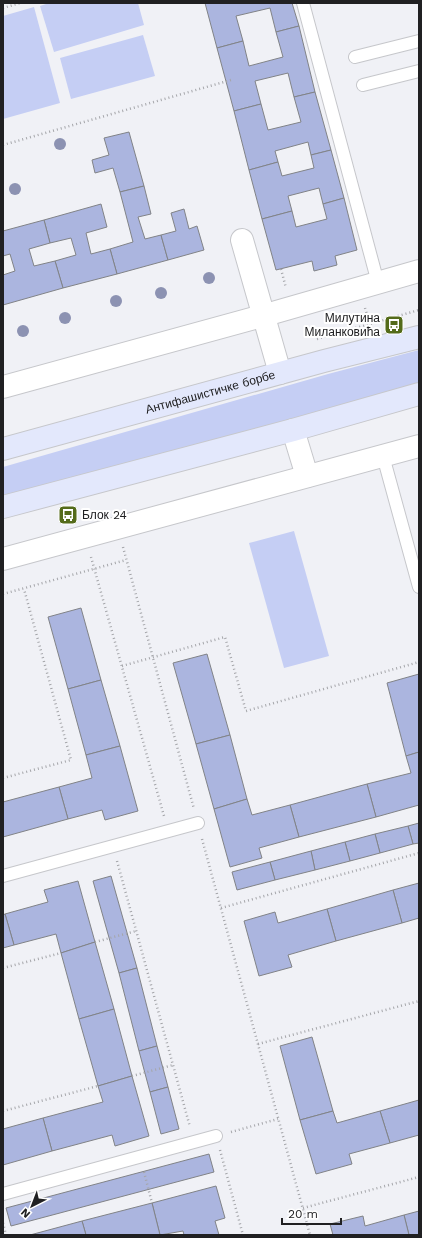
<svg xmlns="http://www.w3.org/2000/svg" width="422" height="1238" viewBox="0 0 422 1238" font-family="'Work Sans',sans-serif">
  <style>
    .green { fill: #c5cef4 }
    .building { fill: #abb5df; stroke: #818387 }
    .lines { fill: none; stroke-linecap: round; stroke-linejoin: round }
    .lane-casing { stroke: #c6c7cb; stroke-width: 14 }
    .street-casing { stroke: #c6c7cb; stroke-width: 24 }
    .secondary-casing { stroke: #c6c7cb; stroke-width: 24 }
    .path { stroke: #a5a6aa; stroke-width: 2.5; stroke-dasharray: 1 3; stroke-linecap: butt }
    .lane { stroke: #fff; stroke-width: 12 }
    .street { stroke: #fff; stroke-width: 22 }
    .secondary { stroke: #e3e8fc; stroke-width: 22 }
    .tree { fill: #8c92b2 }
    .labels { text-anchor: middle; stroke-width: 4; stroke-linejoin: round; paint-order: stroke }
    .poi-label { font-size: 12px; fill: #202022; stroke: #fff; text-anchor: end }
    .street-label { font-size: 12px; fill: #202022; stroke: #fff }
  </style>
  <rect width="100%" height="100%" fill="#f0f1f6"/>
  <!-- green -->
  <g class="green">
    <path d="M 49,3 L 138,3 L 144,25 L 54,52 L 40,6 Z"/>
    <path d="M 34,7 L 60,103 L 3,119 L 3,16 Z"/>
    <path d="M 143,35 L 155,76 L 71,99 L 60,58 Z"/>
    <path d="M 419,350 L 419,383 L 338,407 L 3,496 L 3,467 L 328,374 Z"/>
    <path d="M 294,531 L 329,656 L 284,668 L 249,543 Z"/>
  </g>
  <!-- building -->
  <g class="building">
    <path d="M 205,3 L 292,3 L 299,26 L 276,32 L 270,8 L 236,16 L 243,41 L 217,48 Z"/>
    <path d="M 299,26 L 315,92 L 294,97 L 288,73 L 255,81 L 261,104 L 234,111 L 217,48 L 243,41 L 249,66 L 283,57 L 276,32 Z"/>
    <path d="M 315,92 L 331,150 L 311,155 L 308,142 L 275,151 L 278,162 L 249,170 L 234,111 L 261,104 L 268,130 L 301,122 L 294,97 Z"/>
    <path d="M 129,132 L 144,186 L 120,192 L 113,168 L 95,173 L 92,160 L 109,155 L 104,138 Z"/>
    <path d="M 331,150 L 344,198 L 323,204 L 319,188 L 288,196 L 292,211 L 262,219 L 249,170 L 278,162 L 282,176 L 314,168 L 311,155 Z"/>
    <path d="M 144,186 L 151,214 L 138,217 L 145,239 L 161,235 L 168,260 L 117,274 L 110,249 L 133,242 L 120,192 Z"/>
    <path d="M 344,198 L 357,250 L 335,256 L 337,265 L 314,271 L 312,261 L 276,270 L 262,219 L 292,211 L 296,227 L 327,219 L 323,204 Z"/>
    <path d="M 101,204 L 107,227 L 86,233 L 91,254 L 110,249 L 117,274 L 63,288 L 55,261 L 76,255 L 71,238 L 50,243 L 44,220 Z"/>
    <path d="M 184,209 L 189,229 L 197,226 L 204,250 L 168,260 L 161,235 L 176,231 L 171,213 Z"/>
    <path d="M 44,220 L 50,243 L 29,249 L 34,266 L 55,261 L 63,288 L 3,305 L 3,275 L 15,271 L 10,254 L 3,256 L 3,231 Z"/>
    <path d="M 81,608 L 101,680 L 68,689 L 48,617 Z"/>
    <path d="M 207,654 L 230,735 L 196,744 L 173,663 Z"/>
    <path d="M 419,674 L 419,752 L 406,756 L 387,683 Z"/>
    <path d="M 101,680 L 120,746 L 86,755 L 68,689 Z"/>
    <path d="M 230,735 L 247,799 L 214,809 L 196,744 Z"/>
    <path d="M 120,746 L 138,811 L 105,820 L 102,810 L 68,819 L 59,787 L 92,778 L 86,755 Z"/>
    <path d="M 419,752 L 419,805 L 376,817 L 367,784 L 411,773 L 406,756 Z"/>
    <path d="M 367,784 L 376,817 L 299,837 L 290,805 Z"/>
    <path d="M 59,787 L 68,819 L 3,837 L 3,802 Z"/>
    <path d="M 247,799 L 252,815 L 290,805 L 299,837 L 259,848 L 262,858 L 230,867 L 214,809 Z"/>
    <path d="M 419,823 L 419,843 L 413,844 L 408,826 Z"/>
    <path d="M 408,826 L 413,844 L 380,853 L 375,834 Z"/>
    <path d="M 375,834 L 380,853 L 350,861 L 345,842 Z"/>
    <path d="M 345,842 L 350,861 L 315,870 L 311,851 Z"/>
    <path d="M 311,851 L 315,870 L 275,880 L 270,862 Z"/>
    <path d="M 270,862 L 275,880 L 237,890 L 232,872 Z"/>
    <path d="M 111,876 L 137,968 L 119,973 L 93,881 Z"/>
    <path d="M 78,881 L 95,942 L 61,953 L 56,934 L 14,945 L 5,914 L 48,902 L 44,890 Z"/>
    <path d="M 419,883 L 419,918 L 402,923 L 393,890 Z"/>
    <path d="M 393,890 L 402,923 L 336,941 L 327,909 Z"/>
    <path d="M 327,909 L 336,941 L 288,955 L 292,967 L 259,976 L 244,921 L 275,912 L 278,923 Z"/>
    <path d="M 5,914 L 14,945 L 3,948 L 3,915 Z"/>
    <path d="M 95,942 L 114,1009 L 79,1019 L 61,953 Z"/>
    <path d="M 137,968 L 157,1046 L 139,1051 L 119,973 Z"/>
    <path d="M 114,1009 L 132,1076 L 98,1086 L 79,1019 Z"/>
    <path d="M 312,1037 L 333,1111 L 300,1120 L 280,1046 Z"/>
    <path d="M 157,1046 L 168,1087 L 150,1092 L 139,1051 Z"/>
    <path d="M 132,1076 L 149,1136 L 115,1146 L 112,1135 L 52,1151 L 43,1118 L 103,1102 L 98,1086 Z"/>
    <path d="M 168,1087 L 179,1129 L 161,1134 L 150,1092 Z"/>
    <path d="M 419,1100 L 419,1135 L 390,1143 L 380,1111 Z"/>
    <path d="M 333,1111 L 337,1123 L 380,1111 L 390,1143 L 349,1154 L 352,1164 L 316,1174 L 300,1120 Z"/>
    <path d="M 43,1118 L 52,1151 L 3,1165 L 3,1129 Z"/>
    <path d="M 209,1154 L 214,1172 L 11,1226 L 6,1208 Z"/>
    <path d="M 216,1186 L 225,1218 L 215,1221 L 219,1235 L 184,1235 L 183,1231 L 160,1235 L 152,1203 Z"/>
    <path d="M 152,1203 L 160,1235 L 86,1235 L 82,1221 Z"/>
    <path d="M 419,1211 L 419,1235 L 409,1235 L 404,1215 Z"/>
    <path d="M 404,1215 L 409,1235 L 333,1235 L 330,1224 L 363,1216 L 365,1226 Z"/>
    <path d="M 82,1221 L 86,1235 L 30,1235 Z"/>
  </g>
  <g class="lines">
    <!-- lane casing -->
    <g class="lane-casing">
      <g id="lane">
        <path d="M 303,3 L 378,283"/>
        <path d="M 355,57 L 419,41"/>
        <path d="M 363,85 L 419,71"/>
        <path d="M 383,456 L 419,587"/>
        <path d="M 3,876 L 198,823"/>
        <path d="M 3,1194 L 216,1136"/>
      </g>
    </g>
    <!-- street casing -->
    <g class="street-casing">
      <g id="street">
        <path d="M 242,240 L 280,373"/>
        <path d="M 3,387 L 262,316 L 419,271"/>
        <path d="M 293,430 L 307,476"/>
        <path d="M 3,559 L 419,446"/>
      </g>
    </g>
    <!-- secondary casing -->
    <g class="secondary-casing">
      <g id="secondary">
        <path id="s1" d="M 3,449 L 324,361 L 419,337"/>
        <path d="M 3,507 L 293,430 L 419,394"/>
      </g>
    </g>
    <!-- path -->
    <g class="path">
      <path d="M 3,8 L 20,3"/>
      <path d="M 3,145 L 231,80"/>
      <path d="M 281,269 L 286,288"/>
      <path d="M 365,308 L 370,324"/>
      <path d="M 317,339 L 419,310"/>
      <path d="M 123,547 L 194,809"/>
      <path d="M 91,557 L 164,816"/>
      <path d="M 3,594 L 126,560"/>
      <path d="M 122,666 L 225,637 L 246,711 L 419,662"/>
      <path d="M 3,778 L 71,760 L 24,589"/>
      <path d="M 202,839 L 310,1235"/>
      <path d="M 117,861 L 190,1127"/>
      <path d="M 221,908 L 419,853"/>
      <path d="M 95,942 L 136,931"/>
      <path d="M 3,968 L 61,953"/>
      <path d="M 258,1044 L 419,1001"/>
      <path d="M 132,1076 L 173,1065"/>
      <path d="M 3,1111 L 98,1086"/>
      <path d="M 231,1132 L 278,1119"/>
      <path d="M 220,1150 L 243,1235"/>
      <path d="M 144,1172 L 152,1203"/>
      <path d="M 303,1208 L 419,1177"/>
      <path d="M 3,1223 L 6,1235"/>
    </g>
    <!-- lane -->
    <use href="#lane" class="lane"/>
    <!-- street -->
    <use href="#street" class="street"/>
    <!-- secondary -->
    <use href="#secondary" class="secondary"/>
  </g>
  <!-- trees -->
  <g class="tree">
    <circle cx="60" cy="144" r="6"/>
    <circle cx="15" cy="189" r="6"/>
    <circle cx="209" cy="278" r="6"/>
    <circle cx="161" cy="293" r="6"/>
    <circle cx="116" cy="301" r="6"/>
    <circle cx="65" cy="318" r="6"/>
    <circle cx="23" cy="331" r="6"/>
  </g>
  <!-- icons -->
  <defs>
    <g id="bus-square" transform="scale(1)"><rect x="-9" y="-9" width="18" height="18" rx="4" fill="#546b1a" stroke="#fff"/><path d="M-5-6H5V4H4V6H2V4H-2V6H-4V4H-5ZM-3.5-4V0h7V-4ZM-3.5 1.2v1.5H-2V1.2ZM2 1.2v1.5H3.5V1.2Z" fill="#fff"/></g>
  </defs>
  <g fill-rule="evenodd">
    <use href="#bus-square" x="394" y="325"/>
    <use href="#bus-square" x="68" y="515"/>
  </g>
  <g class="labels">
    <!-- poi labels -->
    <g class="poi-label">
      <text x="380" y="322">Милутина<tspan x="380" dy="14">Миланковића</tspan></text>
      <text x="82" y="519" text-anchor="start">Блок 24</text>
    </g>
    <!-- street labels -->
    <g class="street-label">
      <text dy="4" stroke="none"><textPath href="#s1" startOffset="215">Антифашистичке борбе</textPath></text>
    </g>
  </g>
  <!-- border -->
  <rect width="422" height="1238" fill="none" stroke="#202022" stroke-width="8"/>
  <!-- north arrow -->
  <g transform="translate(32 1206) rotate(222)" stroke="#ffffff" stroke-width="3" paint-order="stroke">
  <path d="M0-3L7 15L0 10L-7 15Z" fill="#202022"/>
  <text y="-6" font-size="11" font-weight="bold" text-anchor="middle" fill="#202022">N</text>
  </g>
  <!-- scale -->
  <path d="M282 1218v6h59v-6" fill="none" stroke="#202022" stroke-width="2"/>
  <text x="288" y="1218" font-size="12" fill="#202022" stroke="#ffffff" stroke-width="3" paint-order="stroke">20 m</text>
</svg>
